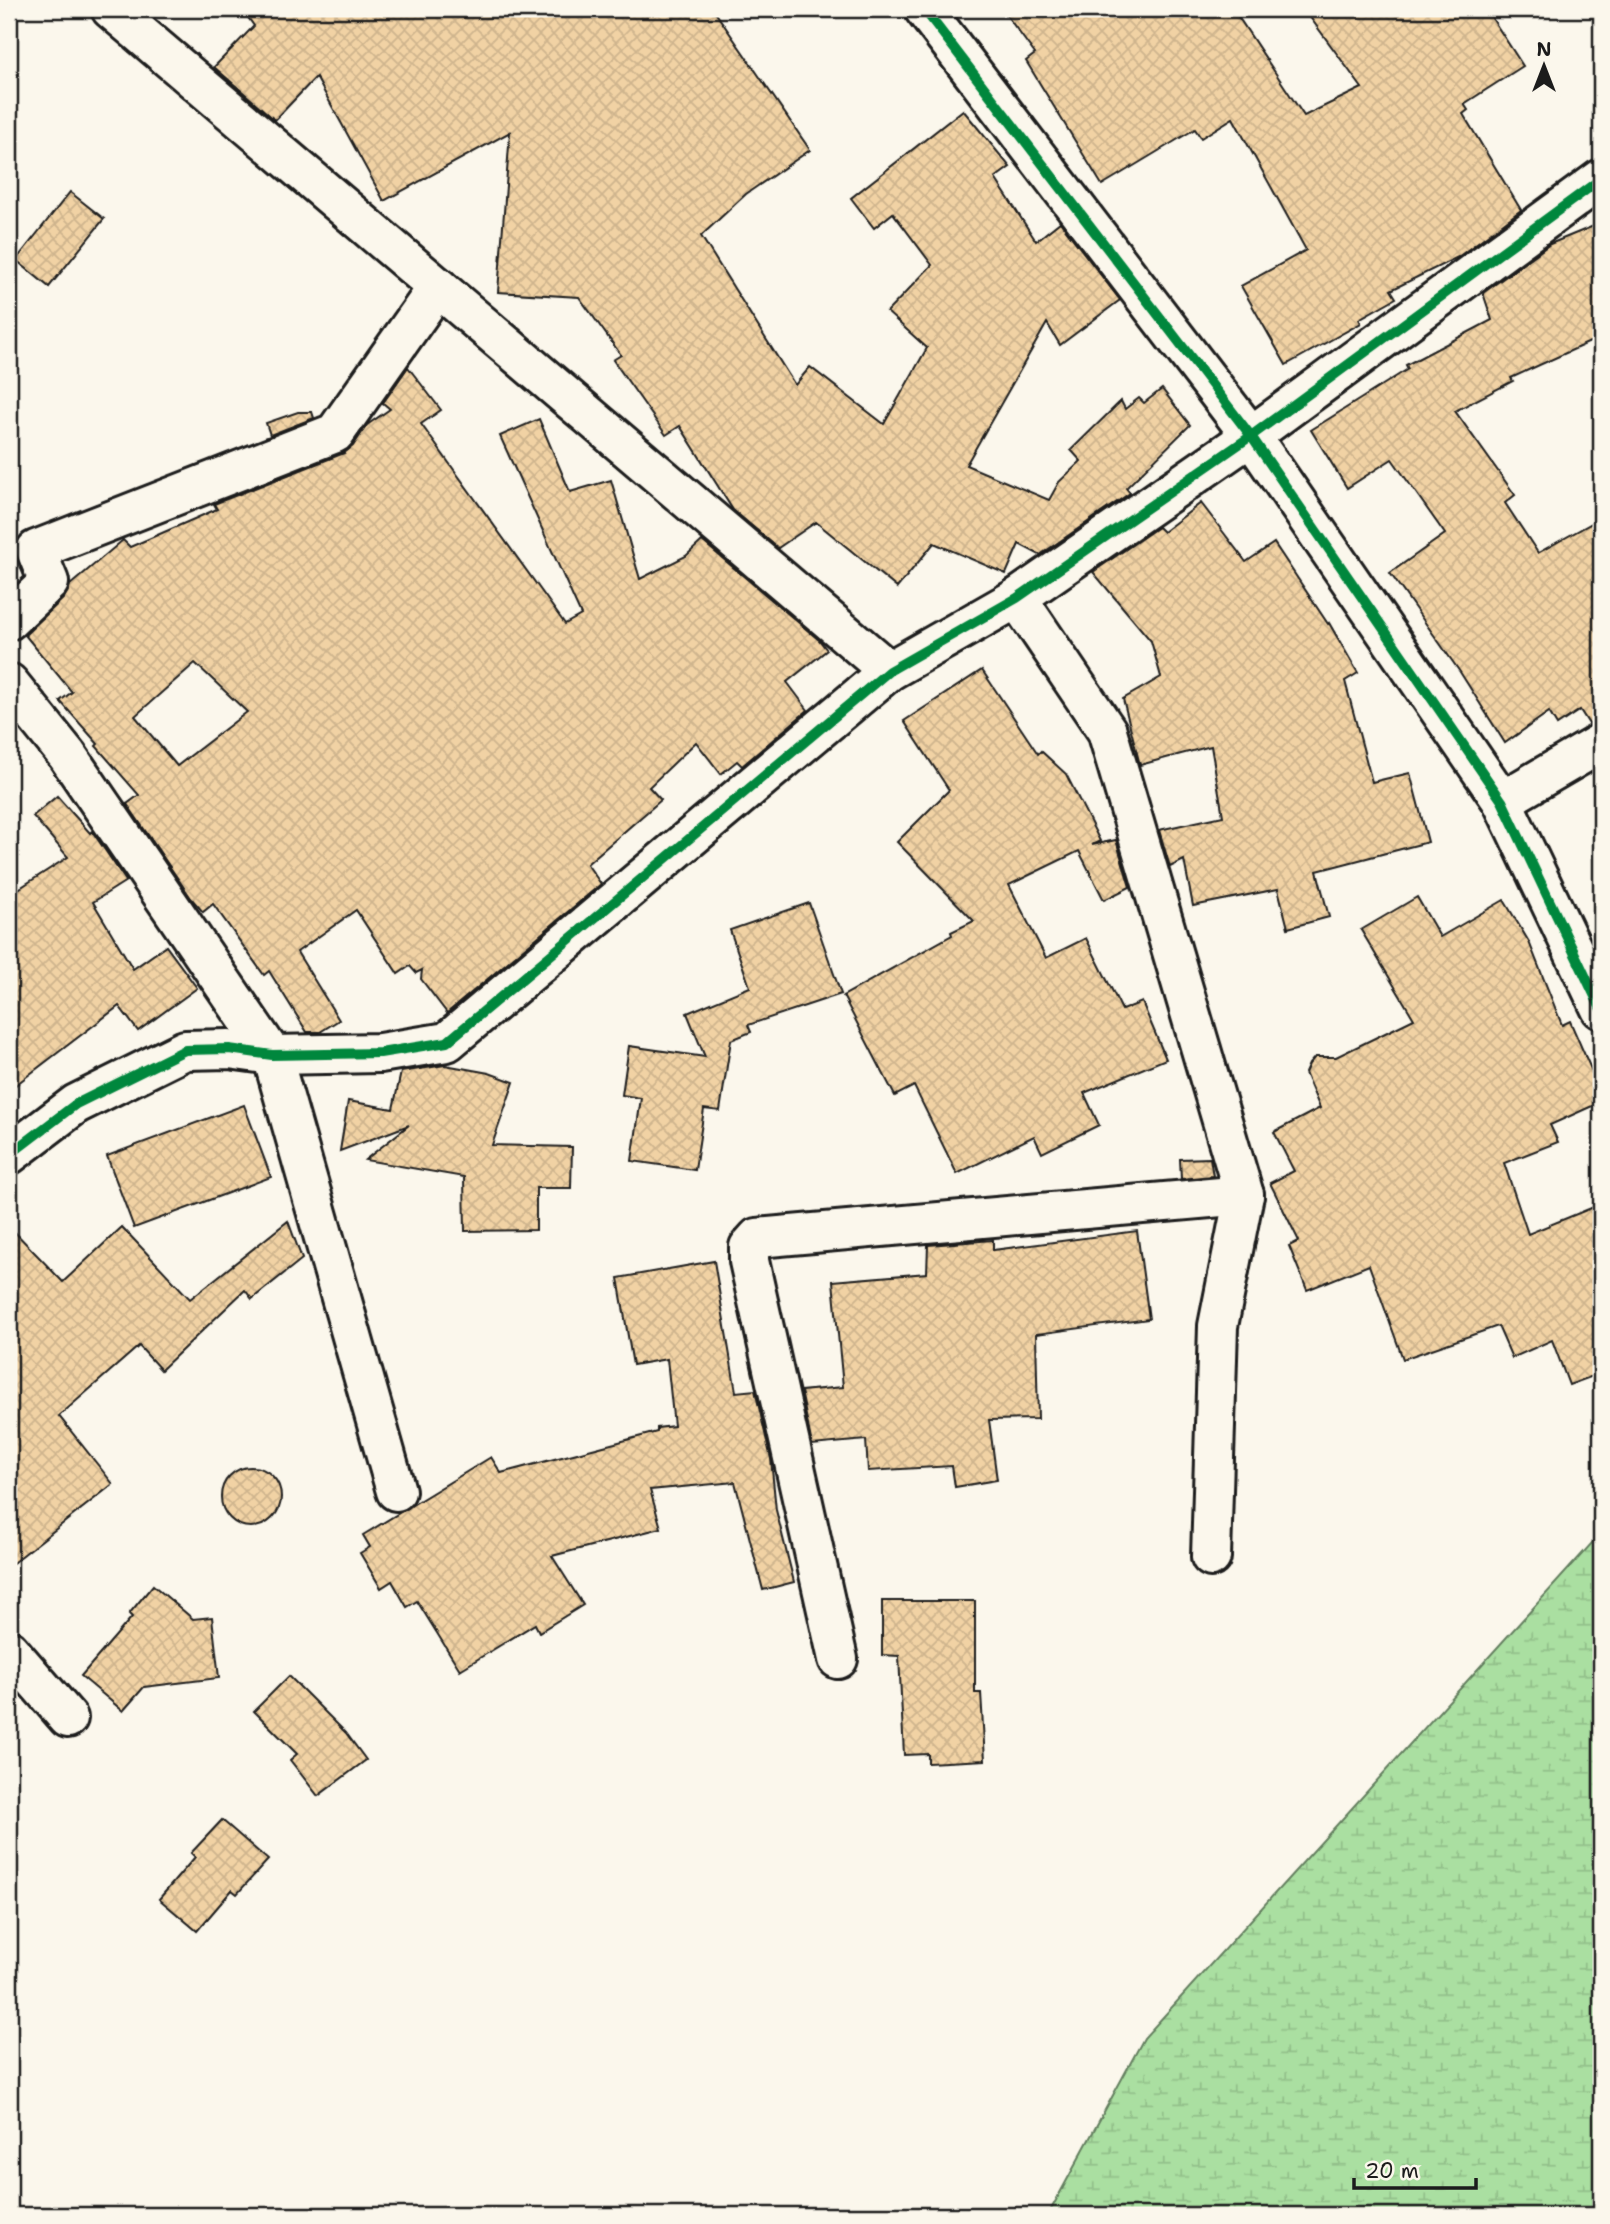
<svg xmlns="http://www.w3.org/2000/svg" width="1610" height="2224" viewBox="0 0 1610 2224" font-family="'Shantell Sans',sans-serif">
  <style>
    .wetland { fill: url(#wetland-marsh); stroke: #637e5e; stroke-width: 2 }
    .building { fill: url(#building-cross-hatch); stroke: #1c1c1c; stroke-width: 2; fill-rule: evenodd }
    .lines { fill: none; stroke-linecap: round; stroke-linejoin: round }
    .minor-casing { stroke: #1c1c1c; stroke-width: 44 }
    .minor { stroke: #fbf7ec; stroke-width: 38 }
    .cycleway-casing { stroke: #fbf7ec; stroke-width: 15 }
    .cycleway { stroke: #00873e; stroke-width: 10 }
  </style>
  <defs>
    <pattern id="wetland-marsh" width="20" height="14" patternUnits="userSpaceOnUse" patternTransform="scale(1.75)"><rect width="20" height="14" fill="#aadfa1"/><path d="M1 5h8M5 5V1M11 12h8M15 12V8" fill="none" stroke="#92bf8a"/></pattern>
    <pattern id="building-cross-hatch" width="8" height="8" patternUnits="userSpaceOnUse" patternTransform="scale(1.75)"><rect width="8" height="8" fill="#f1d2a4"/><path d="M0 0l8 8M0 8l8-8" fill="none" stroke="#ceb48d"/></pattern>
  </defs>
  <rect width="100%" height="100%" fill="#fbf7ec"/>
  <filter id="ink" filterUnits="userSpaceOnUse"><feTurbulence type="fractalNoise" baseFrequency=".0143" numOctaves="2"/><feDisplacementMap in="SourceGraphic" scale="14" xChannelSelector="R" yChannelSelector="G"/><feConvolveMatrix kernelMatrix="1 2 1 2 8 2 1 2 1" color-interpolation-filters="sRGB"/></filter>
  <g filter="url(#ink)">
    <!-- wetland -->
    <path class="wetland" d="M 1601,1533 L 1601,2215 L 1048,2215 L 1144,2038 Z"/>
    <!-- building -->
    <g class="building">
      <path d="M 242,9 L 713,9 L 810,150 L 746,194 L 701,236 L 795,385 L 810,367 L 884,424 L 927,348 L 887,312 L 932,265 L 893,213 L 874,228 L 851,198 L 963,110 L 1010,167 L 995,178 L 1036,241 L 1060,222 L 1120,300 L 1060,345 L 1047,323 L 966,465 L 1049,500 L 1059,482 L 1081,461 L 1071,450 L 1121,401 L 1125,409 L 1139,398 L 1144,403 L 1162,389 L 1190,425 L 1126,488 L 1130,493 L 1040,555 L 1019,544 L 1006,574 L 934,543 L 897,588 L 816,522 L 778,548 L 733,510 L 680,426 L 666,435 L 613,360 L 621,355 L 579,297 L 498,292 L 510,132 L 384,201 L 316,77 L 275,120 L 214,67 L 254,26 Z"/>
      <path d="M 1002,9 L 1233,9 L 1304,116 L 1362,88 L 1304,9 L 1486,9 L 1523,66 L 1464,104 L 1468,110 L 1463,114 L 1521,210 L 1458,257 L 1391,290 L 1396,298 L 1359,319 L 1361,323 L 1286,365 L 1241,286 L 1306,250 L 1233,118 L 1201,138 L 1195,129 L 1102,185 L 1026,61 L 1035,54 Z"/>
      <path d="M 70,192 L 104,219 L 49,287 L 16,260 Z"/>
      <path d="M 1601,223 L 1601,337 L 1511,378 L 1513,381 L 1455,411 L 1515,495 L 1505,503 L 1538,553 L 1601,518 L 1601,721 L 1589,724 L 1580,710 L 1557,725 L 1549,712 L 1505,743 L 1460,672 L 1390,573 L 1445,534 L 1392,459 L 1347,488 L 1311,430 L 1408,369 L 1406,365 L 1492,320 L 1483,293 L 1550,244 Z"/>
      <path d="M 408,367 L 441,410 L 421,424 L 565,624 L 581,615 L 500,436 L 539,419 L 570,492 L 611,480 L 640,579 L 686,556 L 702,541 L 819,640 L 827,650 L 787,682 L 808,710 L 742,766 L 737,761 L 721,774 L 696,742 L 649,787 L 661,800 L 587,864 L 601,884 L 447,1013 L 421,979 L 422,970 L 416,973 L 410,966 L 398,974 L 356,910 L 297,952 L 339,1020 L 320,1032 L 307,1032 L 269,971 L 264,975 L 213,904 L 203,912 L 191,898 L 127,804 L 139,795 L 96,746 L 98,744 L 60,701 L 72,692 L 25,635 L 64,598 L 70,585 L 123,540 L 130,547 L 217,509 L 214,504 L 344,453 L 353,446 L 367,425 L 390,409 L 383,403 ZM 195,663 L 247,712 L 177,766 L 135,716 Z"/>
      <path d="M 298,412 L 312,412 L 314,418 L 270,435 L 266,423 Z"/>
      <path d="M 1201,503 L 1246,562 L 1274,543 L 1328,624 L 1329,623 L 1358,673 L 1345,681 L 1372,782 L 1410,773 L 1428,842 L 1317,871 L 1329,917 L 1288,928 L 1278,889 L 1193,906 L 1184,860 L 1170,867 L 1159,830 L 1223,816 L 1211,746 L 1140,765 L 1123,699 L 1161,677 L 1151,641 L 1093,572 L 1158,527 L 1163,532 Z"/>
      <path d="M 982,670 L 1038,754 L 1041,751 L 1066,774 L 1100,841 L 1092,845 L 1116,840 L 1130,887 L 1104,900 L 1079,851 L 1009,885 L 1046,958 L 1086,938 L 1122,1010 L 1142,1002 L 1166,1059 L 1084,1093 L 1099,1125 L 1042,1153 L 1034,1136 L 957,1174 L 914,1086 L 895,1096 L 843,996 L 952,935 L 951,932 L 974,921 L 897,842 L 949,790 L 904,721 Z"/>
      <path d="M 57,796 L 90,833 L 92,831 L 126,881 L 93,902 L 133,969 L 166,946 L 197,988 L 138,1031 L 119,1006 L 9,1090 L 9,895 L 68,857 L 33,816 Z"/>
      <path d="M 1417,897 L 1440,937 L 1504,900 L 1529,942 L 1562,1025 L 1570,1021 L 1601,1092 L 1601,1102 L 1550,1125 L 1558,1142 L 1504,1163 L 1528,1234 L 1601,1204 L 1601,1373 L 1569,1385 L 1552,1340 L 1512,1358 L 1498,1326 L 1403,1359 L 1369,1265 L 1307,1290 L 1289,1246 L 1299,1241 L 1270,1183 L 1294,1171 L 1274,1132 L 1320,1108 L 1305,1073 L 1309,1064 L 1315,1057 L 1336,1057 L 1414,1019 L 1361,930 Z"/>
      <path d="M 809,903 L 841,994 L 748,1025 L 751,1032 L 731,1040 L 720,1111 L 704,1109 L 695,1170 L 632,1161 L 641,1098 L 622,1095 L 629,1046 L 705,1057 L 687,1013 L 750,987 L 730,930 Z"/>
      <path d="M 445,1065 L 489,1073 L 514,1082 L 492,1145 L 572,1147 L 571,1188 L 536,1188 L 536,1230 L 465,1231 L 464,1177 L 365,1160 L 409,1125 L 340,1151 L 348,1101 L 393,1109 L 401,1072 Z"/>
      <path d="M 244,1105 L 271,1177 L 134,1228 L 107,1156 Z"/>
      <path d="M 1210,1158 L 1213,1176 L 1181,1179 L 1180,1159 Z"/>
      <path d="M 288,1221 L 302,1259 L 252,1299 L 245,1290 L 161,1370 L 139,1346 L 59,1416 L 113,1484 L 9,1566 L 9,1226 L 63,1282 L 122,1227 L 190,1299 Z"/>
      <path d="M 1137,1231 L 1149,1319 L 1036,1334 L 1038,1419 L 989,1420 L 997,1480 L 955,1487 L 952,1466 L 868,1471 L 866,1440 L 812,1445 L 801,1391 L 843,1387 L 833,1281 L 927,1273 L 928,1245 L 993,1240 L 993,1250 Z"/>
      <path d="M 714,1261 L 736,1392 L 755,1390 L 771,1459 L 776,1510 L 794,1582 L 763,1590 L 735,1482 L 650,1490 L 661,1528 L 552,1556 L 583,1605 L 539,1632 L 535,1624 L 460,1670 L 417,1601 L 407,1607 L 392,1581 L 381,1588 L 360,1553 L 370,1547 L 363,1535 L 491,1457 L 501,1473 L 657,1432 L 657,1428 L 674,1426 L 667,1359 L 633,1365 L 618,1278 Z"/>
      <circle cx="251" cy="1497" r="30"/>
      <path d="M 153,1585 L 193,1619 L 212,1617 L 219,1678 L 144,1687 L 123,1711 L 81,1676 L 132,1617 L 129,1614 Z"/>
      <path d="M 882,1601 L 975,1601 L 975,1693 L 981,1693 L 985,1760 L 928,1763 L 928,1754 L 904,1755 L 899,1656 L 882,1655 Z"/>
      <path d="M 289,1676 L 346,1733 L 366,1760 L 318,1796 L 290,1760 L 297,1754 L 254,1711 Z"/>
      <path d="M 222,1820 L 268,1860 L 237,1894 L 232,1890 L 197,1931 L 159,1899 L 195,1857 L 191,1853 Z"/>
    </g>
    <g class="lines">
      <!-- minor casing -->
      <g class="minor-casing">
        <g id="minor">
          <path d="M 111,9 L 889,671"/>
          <path d="M 924,9 L 1251,436 L 1502,801 L 1601,1009"/>
          <path d="M 1017,598 L 1107,731 L 1244,1195 L 1218,1326 L 1211,1557"/>
          <path d="M 9,620 L 49,582 L 36,550 L 335,433 L 438,287"/>
          <path d="M 9,683 L 67,755 L 272,1055 L 396,1491"/>
          <path d="M 1502,801 L 1601,743"/>
          <path d="M 9,1155 L 76,1104 L 185,1050 L 229,1049 L 272,1055 L 380,1053 L 447,1042 L 889,671 L 1017,598 L 1251,436 L 1601,179"/>
          <path d="M 9,1650 L 68,1718"/>
          <path d="M 838,1659 L 749,1261 L 749,1247 L 757,1238 L 1244,1195"/>
        </g>
      </g>
      <!-- minor -->
      <use href="#minor" class="minor"/>
      <!-- cycleway casing -->
      <g class="cycleway-casing">
        <g id="cycleway">
          <path d="M 924,9 L 1251,436 L 1502,801 L 1601,1009"/>
          <path d="M 9,1155 L 76,1104 L 185,1050 L 229,1049 L 272,1055 L 380,1053 L 447,1042 L 889,671 L 1017,598 L 1251,436 L 1601,179"/>
        </g>
      </g>
      <!-- cycleway -->
      <use href="#cycleway" class="cycleway"/>
    </g>
  </g>
  <!-- margin -->
  <rect width="1610" height="2224" fill="none" stroke="#fbf7ec" stroke-width="35"/>
  <rect x="18" y="18" width="1575" height="2189" fill="none" stroke="#1c1c1c" stroke-width="2.5" filter="url(#ink)"/>
  <!-- north arrow -->
  <g transform="translate(1544 66)" stroke="#fbf7ec" stroke-width="5" paint-order="stroke">
  <path d="M0-5L12 26L0 18L-12 26Z" fill="#1c1c1c"/>
  <text y="-10" font-size="19" font-weight="bold" text-anchor="middle" fill="#1c1c1c">N</text>
  </g>
  <!-- scale -->
  <path d="M1354 2178v10h122v-10" fill="none" stroke="#1c1c1c" stroke-width="3.5"/>
  <text x="1365" y="2178" font-size="21" fill="#1c1c1c" stroke="#fbf7ec" stroke-width="5" paint-order="stroke">20 m</text>
</svg>
